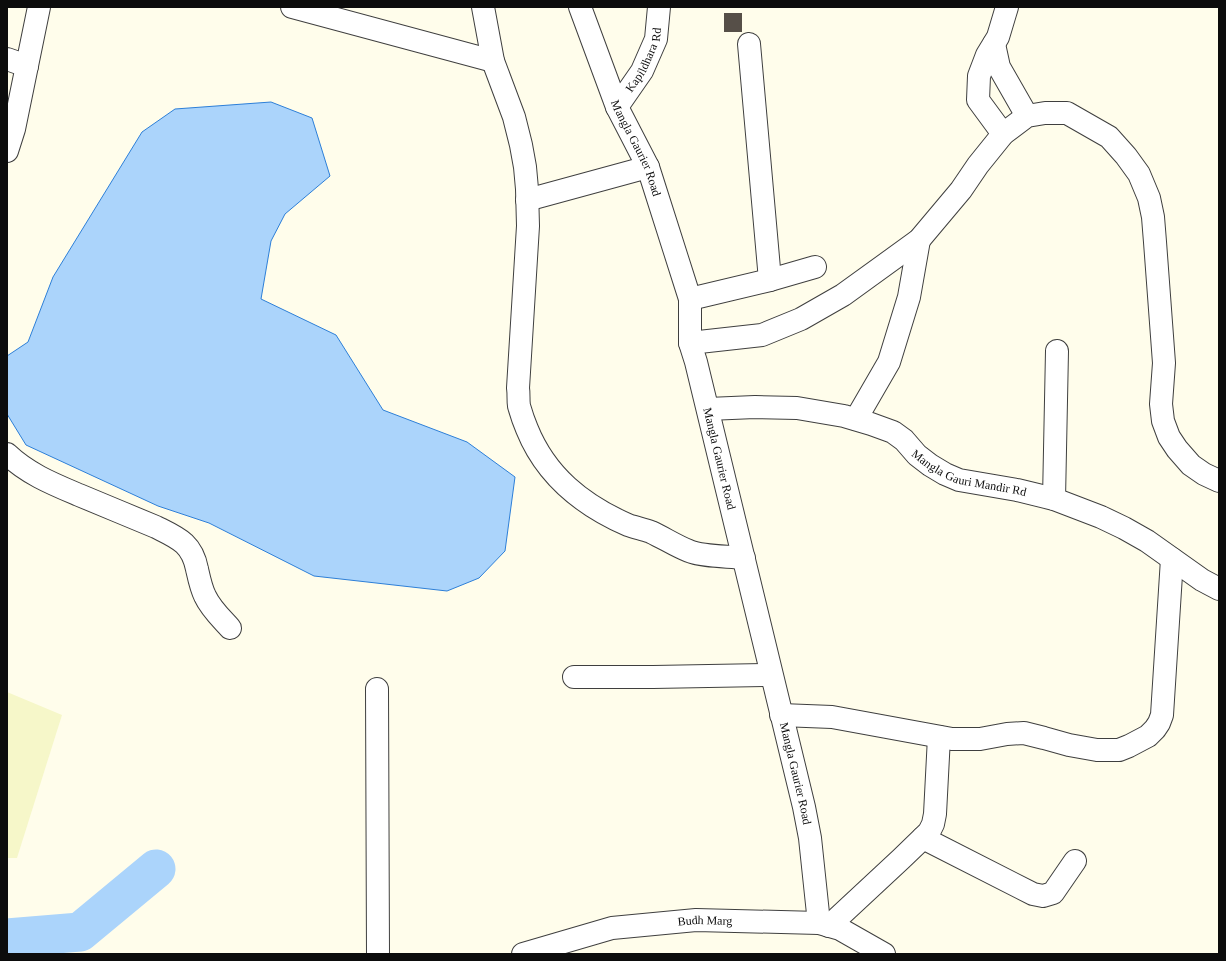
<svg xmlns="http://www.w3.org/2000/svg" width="1226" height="961" viewBox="0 0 1226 961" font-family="Georgia,serif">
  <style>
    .farmland { fill: #f6f7c9 }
    .water { fill: #abd4fb; stroke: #2d7fd8 }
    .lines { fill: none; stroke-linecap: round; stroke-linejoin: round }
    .stream { stroke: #2d7fd8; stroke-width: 7 }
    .river { stroke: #abd4fb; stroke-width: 39 }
    .building { fill: #564f48 }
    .minor-casing { stroke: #3f3f3f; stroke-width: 24 }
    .minor { stroke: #fff; stroke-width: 22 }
    .labels { text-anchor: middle; stroke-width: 4; stroke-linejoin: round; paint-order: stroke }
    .street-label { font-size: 12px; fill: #0c0c0c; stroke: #fff }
  </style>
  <rect width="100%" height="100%" fill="#fffdeb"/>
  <!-- farmland -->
  <path class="farmland" d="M 7,692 L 62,715 L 17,858 L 7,858 Z"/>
  <!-- water -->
  <path class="water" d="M 271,102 L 312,118 L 330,176 L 285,214 L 271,241 L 261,299 L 336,335 L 383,410 L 467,442 L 515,477 L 505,551 L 479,578 L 447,591 L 314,576 L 209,523 L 158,506 L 26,445 L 7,414 L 7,356 L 28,342 L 53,277 L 142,132 L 175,109 Z"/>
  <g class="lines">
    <!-- stream -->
    <path class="stream" d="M 58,954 L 59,934"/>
    <!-- river -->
    <path class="river" d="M 7,938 L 80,932 L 156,869"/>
  </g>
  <!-- building -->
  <rect class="building" x="724" y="13" width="18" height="19"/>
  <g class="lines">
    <!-- minor casing -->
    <g class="minor-casing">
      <g id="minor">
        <path d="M 292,7 L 493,61"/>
        <path d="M 483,7 L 493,61 L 514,117 L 521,145 L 525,167 L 527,189 L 528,226 L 518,388 C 519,394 518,400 519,406 C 521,413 524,422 527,429 C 546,476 582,505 628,525 C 636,528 644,529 651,532 C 664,538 676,546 689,551 C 703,557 729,556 744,558"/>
        <path id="s1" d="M 580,7 L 617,107 L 648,167 L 690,299 L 690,343 L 696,362 L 804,807 L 810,838 L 819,923"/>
        <path d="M 749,44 L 770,280"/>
        <path d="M 994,44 L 999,67 L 1027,116"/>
        <path d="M 7,59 L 27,66"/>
        <path id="s2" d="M 617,107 L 642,71 L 656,39 L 659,7"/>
        <path d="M 1003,134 L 978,100 L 979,76 L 987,55 L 998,37 L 1007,7"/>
        <path d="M 7,151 L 14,129 L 39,7"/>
        <path d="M 527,200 L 648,167"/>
        <path d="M 690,299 L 770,280 L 815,267"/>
        <path d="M 690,343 L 762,335 L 801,319 L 843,295 L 919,240 L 961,190 L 978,165 L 1003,134 L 1027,116 L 1045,113 L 1067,113 L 1109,137 L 1126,156 L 1139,174 L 1149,198 L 1153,217 L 1155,242 L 1164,363 L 1161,404 L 1163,421 L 1169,437 L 1177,449 L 1191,465 L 1204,474 L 1219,481"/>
        <path id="s3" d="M 708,409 L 755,407 L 797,408 L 844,416 L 871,424 L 893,432 L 904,440 L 917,455 L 930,465 L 945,474 L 959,480 L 1017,490 L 1054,499 L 1101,517 L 1124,528 L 1147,541 L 1202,580 L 1219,589"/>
        <path d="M 856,419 L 889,362 L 909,297 L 919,240"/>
        <path d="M 7,454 C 28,474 53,484 79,495 C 105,506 130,516 156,527 C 178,538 192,543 197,569 C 199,578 201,588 205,596 C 211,609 221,618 230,628"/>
        <path d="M 1054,499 L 1057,351"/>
        <path d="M 574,677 L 653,677 L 771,675"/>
        <path d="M 377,689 L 378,954"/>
        <path d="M 781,715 L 832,717 L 952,739 L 980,739 L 1007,734 L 1024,733 L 1044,738 L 1069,745 L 1097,750 L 1119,750 L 1129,746 L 1148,736 L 1155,729 L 1159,723 L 1162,715 L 1172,559"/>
        <path d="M 923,838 L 1033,894 L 1043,896 L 1053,893 L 1075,861"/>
        <path d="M 829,926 L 901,859 L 929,832 L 933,824 L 935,814 L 939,737"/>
        <path id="s4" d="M 523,954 L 612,928 L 696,920 L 819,923 L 840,929 L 884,954"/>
      </g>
    </g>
    <!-- minor -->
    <use href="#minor" class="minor"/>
  </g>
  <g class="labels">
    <!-- street labels -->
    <g class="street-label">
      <text dy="4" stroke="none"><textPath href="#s2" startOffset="55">Kapildhara Rd</textPath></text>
      <text dy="4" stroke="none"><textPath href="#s1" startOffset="152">Mangla Gaurier Road</textPath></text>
      <text dy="4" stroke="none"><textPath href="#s1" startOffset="476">Mangla Gaurier Road</textPath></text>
      <text dy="4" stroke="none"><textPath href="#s3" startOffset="278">Mangla Gauri Mandir Rd</textPath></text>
      <text dy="4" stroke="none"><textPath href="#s1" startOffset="800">Mangla Gaurier Road</textPath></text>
      <text dy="4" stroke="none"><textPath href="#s4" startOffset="186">Budh Marg</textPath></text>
    </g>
  </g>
  <!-- border -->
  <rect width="1226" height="961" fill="none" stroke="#0c0c0c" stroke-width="16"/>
</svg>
